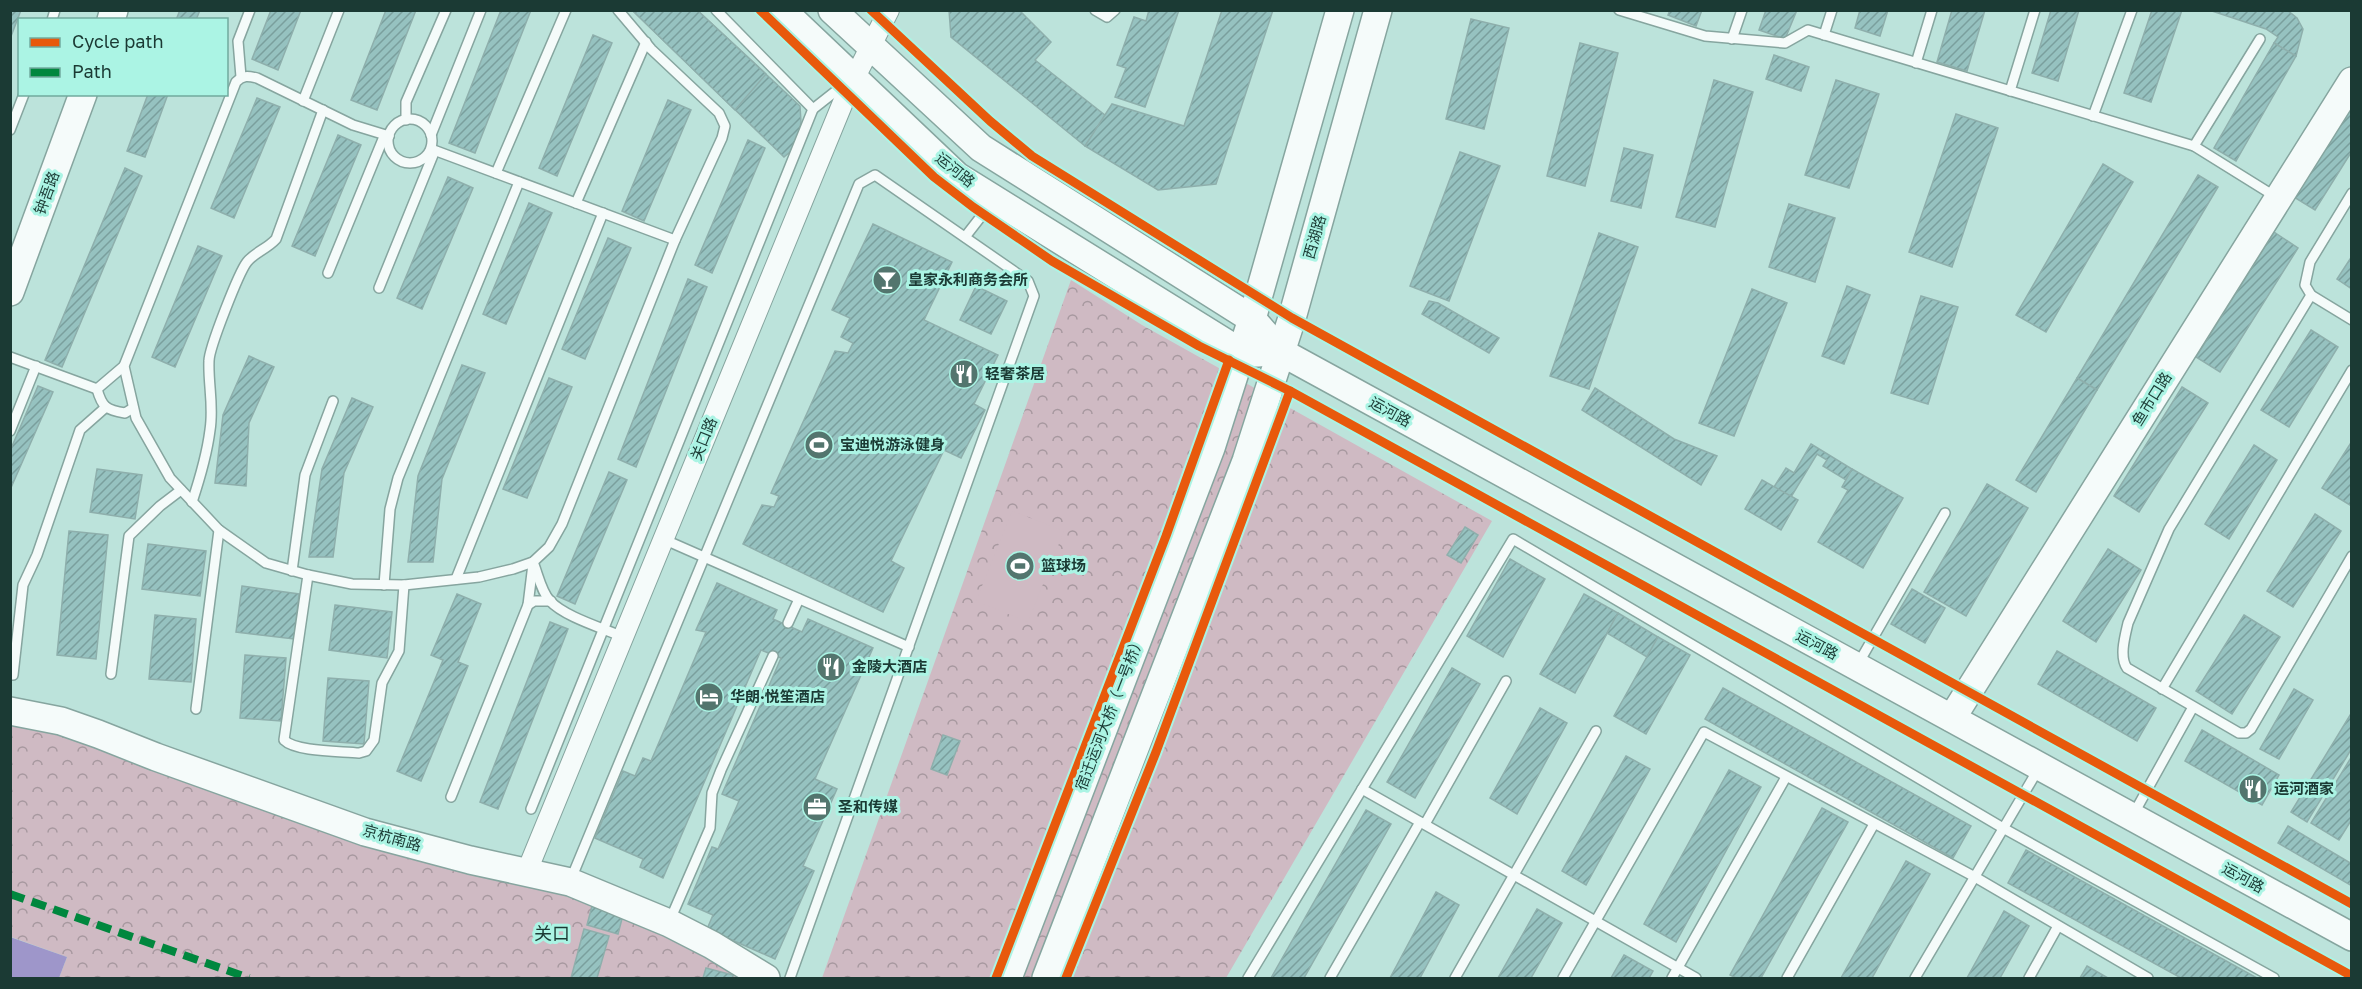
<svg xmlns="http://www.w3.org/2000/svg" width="2362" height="989" viewBox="0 0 2362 989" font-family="'Golos Text','Noto Sans SC',sans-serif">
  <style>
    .forest { fill: url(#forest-crowns) }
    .pitch { fill: #cfbac3 }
    .water { fill: #9e96ca }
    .building { fill: url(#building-hatch); stroke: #8eafac; stroke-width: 1.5 }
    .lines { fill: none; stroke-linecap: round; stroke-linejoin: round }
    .lane-casing { stroke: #86a59f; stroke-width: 12 }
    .street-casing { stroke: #86a59f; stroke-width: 22 }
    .secondary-casing { stroke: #86a59f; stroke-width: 30 }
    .lane { stroke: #f5fbfa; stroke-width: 9 }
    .street { stroke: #f5fbfa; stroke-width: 20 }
    .secondary { stroke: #f5fbfa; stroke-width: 27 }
    .quiet { stroke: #00873e; stroke-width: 8; stroke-dasharray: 15 8; stroke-linecap: butt }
    .cycleway-casing { stroke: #abf4e4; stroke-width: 13 }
    .cycleway { stroke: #e8590c; stroke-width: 9 }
    .labels { text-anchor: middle; stroke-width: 6; stroke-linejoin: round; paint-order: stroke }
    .street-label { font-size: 15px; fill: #1b3a34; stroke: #abf4e4 }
    .poi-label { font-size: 15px; font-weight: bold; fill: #1b3a34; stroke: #abf4e4; text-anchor: start }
    .quarter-label { font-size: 18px; fill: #1b3a34; stroke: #abf4e4 }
  </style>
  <defs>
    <pattern id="forest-crowns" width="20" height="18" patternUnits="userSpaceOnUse" patternTransform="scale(1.5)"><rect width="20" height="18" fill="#cfbac3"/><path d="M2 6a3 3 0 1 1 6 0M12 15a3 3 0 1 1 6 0" fill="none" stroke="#a7989f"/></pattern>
    <pattern id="building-hatch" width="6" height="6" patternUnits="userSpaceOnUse" patternTransform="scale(1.5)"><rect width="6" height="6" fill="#96c2c0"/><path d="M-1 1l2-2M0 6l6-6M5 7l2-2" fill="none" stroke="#7a9f9d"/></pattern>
  </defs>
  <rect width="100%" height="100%" fill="#bce3db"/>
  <!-- forest -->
  <g class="forest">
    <path d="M 1071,280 L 1142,325 L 1492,521 L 1226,978 L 822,978 Z"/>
    <path d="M 10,719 L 621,909 L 750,978 L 59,978 L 67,957 L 11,937 Z"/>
  </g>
  <!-- pitch -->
  <path class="pitch" d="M 1012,511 L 1064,531 L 1028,622 L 976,601 Z"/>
  <!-- water -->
  <path class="water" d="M 10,937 L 67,957 L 59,978 L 11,978 Z"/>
  <!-- building -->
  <g class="building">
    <path d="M 10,10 L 21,10 L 10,39 Z"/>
    <path d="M 180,10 L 200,10 L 196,20 L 176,20 Z"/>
    <path d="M 271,10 L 301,10 L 278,70 L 252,59 Z"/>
    <path d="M 386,10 L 416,10 L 377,110 L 351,100 Z"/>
    <path d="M 501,10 L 531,10 L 475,153 L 449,143 Z"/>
    <path d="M 632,10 L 697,10 L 800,106 L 801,122 L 797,146 L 784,157 Z"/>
    <path d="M 632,10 L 697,10 L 766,74 L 735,110 Z"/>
    <path d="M 949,10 L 1019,10 L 1051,42 L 1035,60 L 1106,116 L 1085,146 L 951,37 Z"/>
    <path d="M 1149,10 L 1179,10 L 1145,107 L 1115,97 L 1126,68 L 1117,65 L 1134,17 L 1146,21 Z"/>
    <path d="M 1222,10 L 1273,10 L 1216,184 L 1158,190 L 1085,146 L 1112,104 L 1184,126 Z"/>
    <path d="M 1670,10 L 1702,10 L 1696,26 L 1668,15 Z"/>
    <path d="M 1766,10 L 1797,10 L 1785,39 L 1759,30 Z"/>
    <path d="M 1860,10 L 1888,10 L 1880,36 L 1855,28 Z"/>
    <path d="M 1952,10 L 1985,10 L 1967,71 L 1937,62 Z"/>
    <path d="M 2051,10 L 2079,10 L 2058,81 L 2032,73 Z"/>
    <path d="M 2152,10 L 2182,10 L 2151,102 L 2124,93 Z"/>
    <path d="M 2209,10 L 2287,10 L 2297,18 L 2303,29 L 2296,56 L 2274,43 L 2278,37 L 2266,29 Z"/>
    <path d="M 1471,19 L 1509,28 L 1484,129 L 1446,119 Z"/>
    <path d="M 593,35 L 612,43 L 557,176 L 539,168 Z"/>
    <path d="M 1580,43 L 1618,53 L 1585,186 L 1547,176 Z"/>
    <path d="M 2274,43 L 2296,56 L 2236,161 L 2214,148 Z"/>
    <path d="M 1774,55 L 1809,67 L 1801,91 L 1766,79 Z"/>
    <path d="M 1714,80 L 1753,92 L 1715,227 L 1676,217 Z"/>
    <path d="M 1836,80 L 1879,94 L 1849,188 L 1805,175 Z"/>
    <path d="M 148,94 L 168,94 L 145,157 L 127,151 Z"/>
    <path d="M 2352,94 L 2352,151 L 2315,210 L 2289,194 Z"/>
    <path d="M 257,98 L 280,107 L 234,218 L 211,208 Z"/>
    <path d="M 668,100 L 691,110 L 644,221 L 622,211 Z"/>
    <path d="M 1956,114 L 1998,128 L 1952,267 L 1909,252 Z"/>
    <path d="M 338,135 L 361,145 L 315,256 L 292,246 Z"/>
    <path d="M 748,140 L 765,148 L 712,273 L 695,265 Z"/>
    <path d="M 1624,148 L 1653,155 L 1641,208 L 1611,201 Z"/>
    <path d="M 1460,152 L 1500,166 L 1449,301 L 1410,286 Z"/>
    <path d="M 2103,164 L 2133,182 L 2046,332 L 2016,315 Z"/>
    <path d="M 125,168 L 142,176 L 62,367 L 45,360 Z"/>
    <path d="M 2198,175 L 2218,187 L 2097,390 L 2077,378 Z"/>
    <path d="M 448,177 L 473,188 L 422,309 L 397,298 Z"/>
    <path d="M 529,203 L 552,213 L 506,324 L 483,314 Z"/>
    <path d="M 1789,204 L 1835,218 L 1815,282 L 1769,267 Z"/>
    <path d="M 873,224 L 952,262 L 924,320 L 998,355 L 974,404 L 985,410 L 961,458 L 944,450 L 891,561 L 904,568 L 883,612 L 743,544 L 762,505 L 774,507 L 779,496 L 771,493 L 835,351 L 848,353 L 853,343 L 841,337 L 850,318 L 832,310 Z"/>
    <path d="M 2274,232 L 2298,248 L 2220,372 L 2196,357 Z"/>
    <path d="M 1599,233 L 1638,247 L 1589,389 L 1550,376 Z"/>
    <path d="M 608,238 L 631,248 L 585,359 L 562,349 Z"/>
    <path d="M 198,246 L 222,256 L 175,367 L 152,357 Z"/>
    <path d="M 2352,256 L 2352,289 L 2337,279 Z"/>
    <path d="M 688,279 L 707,287 L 636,467 L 618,459 Z"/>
    <path d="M 976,286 L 1007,301 L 991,334 L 960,320 Z"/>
    <path d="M 1847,286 L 1870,295 L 1844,364 L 1822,356 Z"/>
    <path d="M 1752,289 L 1787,303 L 1734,436 L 1699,423 Z"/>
    <path d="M 1921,296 L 1958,307 L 1928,404 L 1891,393 Z"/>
    <path d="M 1429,301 L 1438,303 L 1499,338 L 1489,353 L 1422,314 Z"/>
    <path d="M 2311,330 L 2338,347 L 2289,427 L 2261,410 Z"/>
    <path d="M 249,356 L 274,367 L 249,423 L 246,486 L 215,483 L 223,415 Z"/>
    <path d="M 462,365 L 485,373 L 442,479 L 433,562 L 408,562 L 418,476 Z"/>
    <path d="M 549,378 L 572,387 L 527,498 L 503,489 Z"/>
    <path d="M 2077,378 L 2097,390 L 2036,492 L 2016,480 Z"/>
    <path d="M 38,386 L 53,392 L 10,490 L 10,451 Z"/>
    <path d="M 2182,387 L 2208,403 L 2139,512 L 2114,496 Z"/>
    <path d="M 1595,388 L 1674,439 L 1717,456 L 1701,485 L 1582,410 Z"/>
    <path d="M 352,398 L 373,407 L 344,473 L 333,557 L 309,557 L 322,469 Z"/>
    <path d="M 2352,441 L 2352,503 L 2350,505 L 2322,488 Z"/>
    <path d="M 1811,444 L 1852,469 L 1846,480 L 1823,466 L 1827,460 L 1817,454 L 1791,497 L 1774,487 L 1786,468 L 1794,473 Z"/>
    <path d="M 2254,445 L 2277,460 L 2229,539 L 2205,524 Z"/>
    <path d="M 97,469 L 142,475 L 135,519 L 90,512 Z"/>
    <path d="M 1852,469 L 1903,498 L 1863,568 L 1818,542 L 1848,490 L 1842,487 Z"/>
    <path d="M 609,472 L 627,480 L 575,604 L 557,596 Z"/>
    <path d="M 1762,480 L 1798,500 L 1781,530 L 1745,509 Z"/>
    <path d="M 1987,484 L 2028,508 L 1966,616 L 1924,592 Z"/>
    <path d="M 2315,514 L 2341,531 L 2293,607 L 2267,591 Z"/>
    <path d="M 1465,527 L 1478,535 L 1461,563 L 1447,555 Z"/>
    <path d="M 69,531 L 108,535 L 96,659 L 57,655 Z"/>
    <path d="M 148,544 L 206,551 L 200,596 L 142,589 Z"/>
    <path d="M 2108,549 L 2141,570 L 2096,642 L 2063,621 Z"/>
    <path d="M 1510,559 L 1545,579 L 1503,657 L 1467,636 Z"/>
    <path d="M 717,583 L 777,610 L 773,619 L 802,632 L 808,619 L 873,648 L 815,779 L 837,789 L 803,866 L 814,871 L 775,959 L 707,929 L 713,915 L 688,904 L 712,847 L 718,849 L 739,801 L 722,794 L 781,658 L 761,650 L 663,878 L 640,867 L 643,859 L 595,838 L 623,771 L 635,776 L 643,758 L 651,761 L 706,632 L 696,630 Z"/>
    <path d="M 242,586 L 299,594 L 294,639 L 236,632 Z"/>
    <path d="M 1912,589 L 1945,608 L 1925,643 L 1891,624 Z"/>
    <path d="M 457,594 L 481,604 L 458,662 L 468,666 L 421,781 L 397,771 L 443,660 L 431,655 Z"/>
    <path d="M 1584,594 L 1618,613 L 1575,693 L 1540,674 Z"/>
    <path d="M 335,605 L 392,612 L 387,658 L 329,650 Z"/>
    <path d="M 1618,613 L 1658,637 L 1647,657 L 1607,633 Z"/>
    <path d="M 155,615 L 196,619 L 191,682 L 149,679 Z"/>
    <path d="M 2244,615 L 2280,637 L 2232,714 L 2196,691 Z"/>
    <path d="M 550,622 L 568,629 L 498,809 L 480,802 Z"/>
    <path d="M 1658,637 L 1690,655 L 1646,734 L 1614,716 Z"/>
    <path d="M 2057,651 L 2156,708 L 2137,741 L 2038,684 Z"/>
    <path d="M 245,655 L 286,658 L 281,721 L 240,718 Z"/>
    <path d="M 1452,668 L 1480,684 L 1415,798 L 1387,782 Z"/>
    <path d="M 328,678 L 369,681 L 364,744 L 323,741 Z"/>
    <path d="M 1723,688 L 1971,826 L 1953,858 L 1705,719 Z"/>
    <path d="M 2294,689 L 2313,700 L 2279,759 L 2260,749 Z"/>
    <path d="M 1540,708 L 1567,723 L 1517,814 L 1490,798 Z"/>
    <path d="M 2352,712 L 2352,748 L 2307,822 L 2291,812 Z"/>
    <path d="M 2202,730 L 2279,775 L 2262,805 L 2185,761 Z"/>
    <path d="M 943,735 L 960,741 L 947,775 L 931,769 Z"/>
    <path d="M 1626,756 L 1650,769 L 1586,885 L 1562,871 Z"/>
    <path d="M 2352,756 L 2352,819 L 2339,840 L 2311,823 Z"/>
    <path d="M 1729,770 L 1761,787 L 1676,942 L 1644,924 Z"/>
    <path d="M 1822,808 L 1848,822 L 1761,978 L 1736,978 L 1730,975 Z"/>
    <path d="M 1366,810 L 1391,824 L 1304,978 L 1271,978 Z"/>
    <path d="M 2288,826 L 2352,864 L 2352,886 L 2278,843 Z"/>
    <path d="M 2026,850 L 2257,978 L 2181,978 L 2008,883 Z"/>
    <path d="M 1906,861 L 1930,874 L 1872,978 L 1841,978 Z"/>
    <path d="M 1436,892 L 1459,905 L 1420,978 L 1390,978 Z"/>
    <path d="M 592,906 L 623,915 L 618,934 L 587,925 Z"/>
    <path d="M 1537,909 L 1562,923 L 1531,978 L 1498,978 Z"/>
    <path d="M 2004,911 L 2029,926 L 2000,978 L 1967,978 Z"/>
    <path d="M 584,929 L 609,936 L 597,978 L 571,978 Z"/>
    <path d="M 1624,955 L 1653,971 L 1649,978 L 1611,978 Z"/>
    <path d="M 2087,966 L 2108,978 L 2080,978 Z"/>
    <path d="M 706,968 L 733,975 L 733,978 L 703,978 Z"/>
  </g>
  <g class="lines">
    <!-- lane casing -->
    <g class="lane-casing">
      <g id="lane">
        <path d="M 618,10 L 651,49 L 719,113 L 725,126 L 722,138 L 675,240"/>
        <path d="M 1095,10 L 1107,17 L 1115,10"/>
        <path d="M 1619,10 L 1705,36 L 1785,43 L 1808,30 L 2194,146 L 2276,197"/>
        <path d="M 52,20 L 55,10"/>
        <path d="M 1824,35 L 1832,10"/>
        <path d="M 1732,39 L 1742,10"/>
        <path d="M 1916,63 L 1932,10"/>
        <path d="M 241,77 L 238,41 L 250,10"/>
        <path d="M 2010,91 L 2035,10"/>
        <path d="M 303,101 L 339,10"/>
        <path d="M 813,109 L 846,83"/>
        <path d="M 2093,116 L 2132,10"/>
        <circle cx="410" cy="141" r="22"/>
        <path d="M 406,120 L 406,102 L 446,10"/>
        <path d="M 10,130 L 24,94"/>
        <path d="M 431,135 L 481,10"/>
        <path d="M 2194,146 L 2260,39"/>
        <path d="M 496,173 L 566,10"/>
        <path d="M 576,203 L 646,42"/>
        <path d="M 965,237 L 993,201"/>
        <path d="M 328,273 L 383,139 L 389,136"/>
        <path d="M 379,288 L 433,155 L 431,149 L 675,240 L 562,524 L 549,547 L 533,562 L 513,569 L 479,577 L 404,585 L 352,584 L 308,575 L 266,563 L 219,530 L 170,478 L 136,418 L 124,366 L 236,82 C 243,75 248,76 257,78 L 353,125 L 389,136"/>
        <path d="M 2311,295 L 2305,285 L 2310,262 L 2352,193"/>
        <path d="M 2352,320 L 2311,295 L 2169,529 L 2128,623 C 2125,636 2119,657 2127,668 L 2239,733 L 2246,733 L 2251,729 L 2352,556"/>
        <path d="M 10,357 L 97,389 L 124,366"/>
        <path d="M 97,389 C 102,407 106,410 125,413 L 133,408"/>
        <path d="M 10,431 L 36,366"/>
        <path d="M 192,502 C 200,478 207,454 210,430 C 214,406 208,384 209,361 C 209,348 239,272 247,262 C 255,252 267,249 276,239 L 323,110"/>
        <path d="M 663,539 L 909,647"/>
        <path d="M 533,562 C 538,574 541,591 550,601 C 565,617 603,628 623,637"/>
        <path d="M 292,571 L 305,475 L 333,401"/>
        <path d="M 308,575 L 284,740 C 296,752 341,751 359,753 L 366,751 L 374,740 L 382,683 L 399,651 L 404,585"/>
        <path d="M 456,579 L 603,213"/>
        <path d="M 384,585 L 390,509 L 398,478 L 519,182"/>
        <path d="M 528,605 L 533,564"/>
        <path d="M 788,623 L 799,599"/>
        <path d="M 1858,664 L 1945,513"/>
        <path d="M 111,674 L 129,536 L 160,506 L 181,490"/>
        <path d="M 10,675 L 13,675 L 23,585 L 37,555 L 80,430 L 106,407"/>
        <path d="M 2162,689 L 2352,370"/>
        <path d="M 196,709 L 219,530"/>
        <path d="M 1362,789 L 1696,978"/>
        <path d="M 451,797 L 528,605 L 534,601 L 551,601"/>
        <path d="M 531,809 L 813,109 L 716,10"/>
        <path d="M 2133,815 L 2193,707"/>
        <path d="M 1425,824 L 1506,681"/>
        <path d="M 571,879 L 859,184 L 875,175 L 1028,281 L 1034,296 L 790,978"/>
        <path d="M 670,920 L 710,828 L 712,793 L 721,770 L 773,656"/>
        <path d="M 1248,978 L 1513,539 L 2003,828 L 2274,978"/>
        <path d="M 1330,978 L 1420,822"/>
        <path d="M 1455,978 L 1596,731"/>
        <path d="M 1563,978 L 1704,732 L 1975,877 L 2148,978"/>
        <path d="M 1672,978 L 1786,777"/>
        <path d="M 1787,978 L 1874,824"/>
        <path d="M 1915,978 L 2039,768"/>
        <path d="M 2029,978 L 2058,926"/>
      </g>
    </g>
    <!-- street casing -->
    <g class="street-casing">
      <path id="street" d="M 527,871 L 846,95 L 889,10"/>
    </g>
    <!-- secondary casing -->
    <g class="secondary-casing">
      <g id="secondary">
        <path d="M 782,10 L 957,176 L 1242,353 L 1259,353"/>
        <path d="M 832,10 L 981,148 L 1252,319 L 1281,352 L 2352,937"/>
        <path d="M 111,20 L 114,10"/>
        <path d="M 10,292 L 83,94"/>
        <path d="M 10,711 L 61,721 L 98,734 L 156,757 L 365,832 L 470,860 L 570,882 L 669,923 L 712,945 L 766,978"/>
        <path d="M 1952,718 L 2352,81"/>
        <path d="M 1008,978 L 1211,448 L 1252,319 L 1340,10"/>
        <path d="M 1046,978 L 1246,461 L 1292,318 L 1378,10"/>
      </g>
    </g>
    <!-- lane -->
    <use href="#lane" class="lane"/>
    <!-- street -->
    <use href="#street" class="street"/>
    <!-- secondary -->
    <use href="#secondary" class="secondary"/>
    <!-- quiet -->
    <path class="quiet" d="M 10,894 L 249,978"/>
    <!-- cycleway casing -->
    <g class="cycleway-casing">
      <g id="cycleway">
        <path d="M 760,10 L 934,177 L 973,207 L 1052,261 L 1199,346 L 1290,391 L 2352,976"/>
        <path d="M 871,10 L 990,121 L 1032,156 L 1292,318 L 2352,904"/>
        <path d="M 996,978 L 1166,536 L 1229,360"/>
        <path d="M 1066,978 L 1156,752 L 1290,391"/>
      </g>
    </g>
    <!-- cycleway -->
    <use href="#cycleway" class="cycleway"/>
  </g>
  <!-- icons -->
  <defs>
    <g id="bar-disc" transform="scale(1.5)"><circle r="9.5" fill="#53756e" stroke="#abf4e4"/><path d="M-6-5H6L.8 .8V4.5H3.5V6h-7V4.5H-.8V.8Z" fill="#fff"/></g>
    <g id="restaurant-disc" transform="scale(1.5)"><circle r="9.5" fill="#53756e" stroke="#abf4e4"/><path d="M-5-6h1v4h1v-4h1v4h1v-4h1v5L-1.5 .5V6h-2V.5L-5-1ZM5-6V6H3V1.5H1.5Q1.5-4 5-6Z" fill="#fff"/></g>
    <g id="stadium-disc" transform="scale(1.5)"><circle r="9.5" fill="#53756e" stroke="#abf4e4"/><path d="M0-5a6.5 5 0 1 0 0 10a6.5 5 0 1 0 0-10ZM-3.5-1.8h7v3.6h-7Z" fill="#fff"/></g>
    <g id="hotel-disc" transform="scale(1.5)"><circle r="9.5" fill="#53756e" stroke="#abf4e4"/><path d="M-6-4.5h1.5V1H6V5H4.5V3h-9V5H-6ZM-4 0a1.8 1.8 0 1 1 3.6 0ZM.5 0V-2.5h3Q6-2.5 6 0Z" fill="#fff"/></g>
    <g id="office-disc" transform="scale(1.5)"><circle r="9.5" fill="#53756e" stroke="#abf4e4"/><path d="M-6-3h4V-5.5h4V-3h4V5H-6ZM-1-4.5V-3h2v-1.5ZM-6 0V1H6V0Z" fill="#fff"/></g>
  </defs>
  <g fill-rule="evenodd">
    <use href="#bar-disc" x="887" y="280"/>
    <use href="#restaurant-disc" x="964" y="374"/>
    <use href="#stadium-disc" x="819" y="445"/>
    <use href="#stadium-disc" x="1020" y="566"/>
    <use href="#restaurant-disc" x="831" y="667"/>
    <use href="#hotel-disc" x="709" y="697"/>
    <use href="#restaurant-disc" x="2253" y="789"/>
    <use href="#office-disc" x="817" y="807"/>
  </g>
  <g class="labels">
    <!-- street labels -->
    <g class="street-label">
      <text transform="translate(955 170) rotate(39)" y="5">运河路</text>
      <text transform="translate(47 193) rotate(-70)" y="5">钟吾路</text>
      <text transform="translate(1315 237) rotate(-74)" y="5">西湖路</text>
      <text transform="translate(2152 399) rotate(-58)" y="5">鱼市口路</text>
      <text transform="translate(1390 412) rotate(29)" y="5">运河路</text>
      <text transform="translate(704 439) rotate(-68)" y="5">关口路</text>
      <text transform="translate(1817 645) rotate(28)" y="5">运河路</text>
      <text transform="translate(1110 713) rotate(-69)" y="5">宿迁运河大桥（一号桥）</text>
      <text transform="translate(392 838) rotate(16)" y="5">京杭南路</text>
      <text transform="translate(2243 878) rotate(29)" y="5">运河路</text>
    </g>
    <!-- poi labels -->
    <g class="poi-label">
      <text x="908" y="285">皇家永利商务会所</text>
      <text x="985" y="379">轻奢茶居</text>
      <text x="840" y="450">宝迪悦游泳健身</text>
      <text x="1041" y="571">篮球场</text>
      <text x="852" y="672">金陵大酒店</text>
      <text x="730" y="702">华朗·悦笙酒店</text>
      <text x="2274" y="794">运河酒家</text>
      <text x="838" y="812">圣和传媒</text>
    </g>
    <!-- quarter labels -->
    <g class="quarter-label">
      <text x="552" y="940">关口</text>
    </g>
  </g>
  <!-- border -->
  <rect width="2362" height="989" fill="none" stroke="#1b3a34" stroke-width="24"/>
  <!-- legend -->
  <rect x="18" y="18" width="210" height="78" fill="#abf4e4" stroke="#71aa9e" stroke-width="1.5"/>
  <rect x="30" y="38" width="30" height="9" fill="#e8590c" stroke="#71aa9e" stroke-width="1.5"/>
  <text x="72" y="48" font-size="18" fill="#1b3a34">Cycle path</text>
  <rect x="30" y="68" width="30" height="9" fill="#00873e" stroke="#71aa9e" stroke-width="1.5"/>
  <text x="72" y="78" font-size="18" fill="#1b3a34">Path</text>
</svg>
